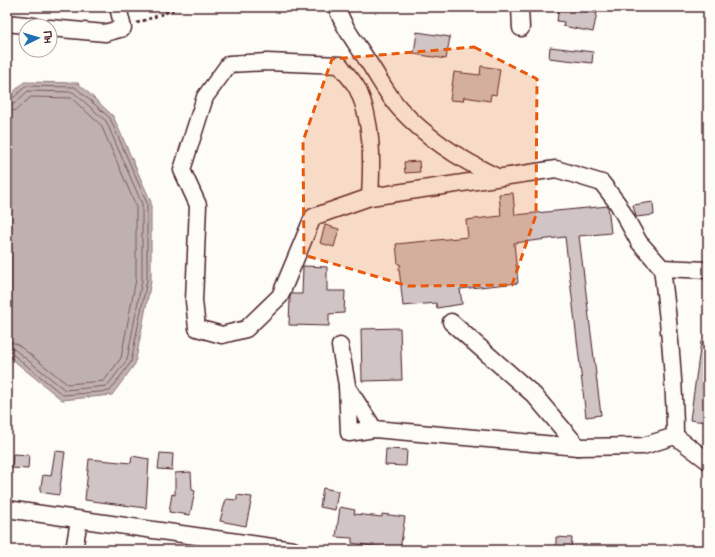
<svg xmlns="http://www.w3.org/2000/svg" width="715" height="557" viewBox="0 0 715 557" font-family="Pangolin,sans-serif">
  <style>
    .water { fill: #c0b1b1; stroke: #91777b }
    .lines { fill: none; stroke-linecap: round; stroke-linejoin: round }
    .shore { stroke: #795961; stroke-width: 1 }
    .building { fill: #d0c5c4; stroke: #4a1f2b }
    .minor-casing { stroke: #4a1f2b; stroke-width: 19 }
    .path { stroke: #4a1f2b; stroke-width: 2.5; stroke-dasharray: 3 3; stroke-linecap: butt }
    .minor { stroke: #fdfcf7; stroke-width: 16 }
    .marked { fill: #e8590c; fill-opacity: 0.2; stroke: #e8590c; stroke-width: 3; stroke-dasharray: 8 5; stroke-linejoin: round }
  </style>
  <rect width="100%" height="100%" fill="#fdfcf7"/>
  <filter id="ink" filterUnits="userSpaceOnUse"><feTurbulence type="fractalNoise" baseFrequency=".025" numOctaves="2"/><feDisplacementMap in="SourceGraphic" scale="8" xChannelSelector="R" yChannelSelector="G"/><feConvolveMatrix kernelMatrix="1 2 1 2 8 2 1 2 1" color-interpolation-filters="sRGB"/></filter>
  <g filter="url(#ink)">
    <!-- water -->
    <path class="water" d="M 24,82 L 78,83 L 113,116 L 151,202 L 151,281 L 135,364 L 112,395 L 62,400 L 7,355 L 7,98 Z"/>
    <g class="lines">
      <!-- shore -->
      <g class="shore">
        <path d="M 7,101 L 11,100 L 26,86 L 75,87 L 110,118 L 147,203 L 147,280 L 131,362 L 110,391 L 63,395 L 11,353 L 7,352"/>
        <path d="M 7,106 L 14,104 L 28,91 L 73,92 L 106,121 L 142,204 L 142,280 L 127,360 L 107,386 L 65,390 L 14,349 L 7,347"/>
        <path d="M 7,112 L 16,110 L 31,97 L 71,98 L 101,125 L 136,206 L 136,279 L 121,358 L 104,381 L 67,384 L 17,344 L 7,341"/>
      </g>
    </g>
    <!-- building -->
    <g class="building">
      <path d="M 559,7 L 597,13 L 593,32 L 563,26 L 564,22 L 557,21 Z"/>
      <path d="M 417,32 L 450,37 L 446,59 L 414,54 Z"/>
      <path d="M 550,47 L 593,52 L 592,63 L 549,58 Z"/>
      <path d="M 481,66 L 500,69 L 496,95 L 491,94 L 490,101 L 464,97 L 463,101 L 450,100 L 454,72 L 480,75 Z"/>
      <path d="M 419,161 L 420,172 L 405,173 L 404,162 Z"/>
      <path d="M 513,193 L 515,215 L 608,206 L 611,233 L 579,236 L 601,415 L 586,417 L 565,237 L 514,243 L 518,283 L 460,289 L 462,304 L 437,308 L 436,303 L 403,306 L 399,268 L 401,265 L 398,264 L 396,244 L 468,237 L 466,220 L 501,216 L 499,194 Z"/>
      <path d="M 653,202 L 654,215 L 636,217 L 633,205 Z"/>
      <path d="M 325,225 L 339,229 L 334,247 L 320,243 Z"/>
      <path d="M 303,266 L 327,267 L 327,291 L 345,291 L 344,313 L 329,314 L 329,326 L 289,325 L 290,297 L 291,294 L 302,294 Z"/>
      <path d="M 400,328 L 402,380 L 362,381 L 361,329 Z"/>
      <path d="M 701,342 L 708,342 L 708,416 L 706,422 L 690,420 Z"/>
      <path d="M 386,449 L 407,450 L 406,466 L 385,465 Z"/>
      <path d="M 55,451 L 65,452 L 59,495 L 40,492 L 43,475 L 51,476 Z"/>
      <path d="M 160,453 L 173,454 L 172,470 L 158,469 Z"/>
      <path d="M 13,454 L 29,455 L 28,469 L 12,468 Z"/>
      <path d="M 132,456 L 149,459 L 146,508 L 85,500 L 89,459 L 131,463 Z"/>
      <path d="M 191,472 L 192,490 L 195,491 L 190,515 L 169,512 L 172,494 L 175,495 L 175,473 Z"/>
      <path d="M 323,488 L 338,491 L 335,510 L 320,507 Z"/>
      <path d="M 237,495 L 252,497 L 246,526 L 220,521 L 226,499 L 237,500 Z"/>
      <path d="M 340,507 L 355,510 L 354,514 L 382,517 L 382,514 L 405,517 L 400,550 L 352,543 L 352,538 L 336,537 Z"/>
      <path d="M 556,537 L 572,538 L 571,550 L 556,550 Z"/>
    </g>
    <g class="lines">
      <!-- minor casing -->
      <g class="minor-casing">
        <g id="minor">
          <path d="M 337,7 C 342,26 357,44 367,60 C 378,76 387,95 400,109 C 427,138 461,160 497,177"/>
          <path d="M 520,7 L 521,28"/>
          <path d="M 7,23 L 34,26"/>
          <path d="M 50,28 L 105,33 L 123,28 L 118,7"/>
          <path d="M 370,197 C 372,162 373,122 358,90 C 354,81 345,73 340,65 L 267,62 L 229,64 L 205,97 L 182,170 L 198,205 L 194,301 L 197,328 L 222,335 L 246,329 L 280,296 L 313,217 L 370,197 L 556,169 L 602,183 L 618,204 L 639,242 L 662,268"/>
          <path d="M 451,322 L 534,395 L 578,447"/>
          <path d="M 340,346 L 347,385 L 349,433 L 374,429 L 578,447 L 643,446 L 675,436 L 708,461"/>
          <path d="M 347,387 L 374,429"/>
          <path d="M 675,436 C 675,379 669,324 662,268 L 708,270"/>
          <path d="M 7,509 L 293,550"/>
          <path d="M 74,550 L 79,520"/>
        </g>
      </g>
      <!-- path -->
      <path class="path" d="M 137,23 L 182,7"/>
      <!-- minor -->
      <use href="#minor" class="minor"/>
    </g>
  </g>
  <!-- marked area -->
  <path class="marked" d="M 474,47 L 537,79 L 536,215 L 512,285 L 408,286 L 304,255 L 303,141 L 332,59 Z"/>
  <!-- margin -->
  <rect width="715" height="557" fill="none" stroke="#fdfcf7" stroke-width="24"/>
  <rect x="12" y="12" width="691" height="533" fill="none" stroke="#4a1f2b" stroke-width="1.5" filter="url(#ink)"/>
  <!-- north arrow -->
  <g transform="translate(38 38) rotate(85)"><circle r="19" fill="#fdfcf7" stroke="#b5a4a5"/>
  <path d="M0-3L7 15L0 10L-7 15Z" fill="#1f6fb2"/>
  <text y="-6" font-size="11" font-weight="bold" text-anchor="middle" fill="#4a1f2b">Пн</text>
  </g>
</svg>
